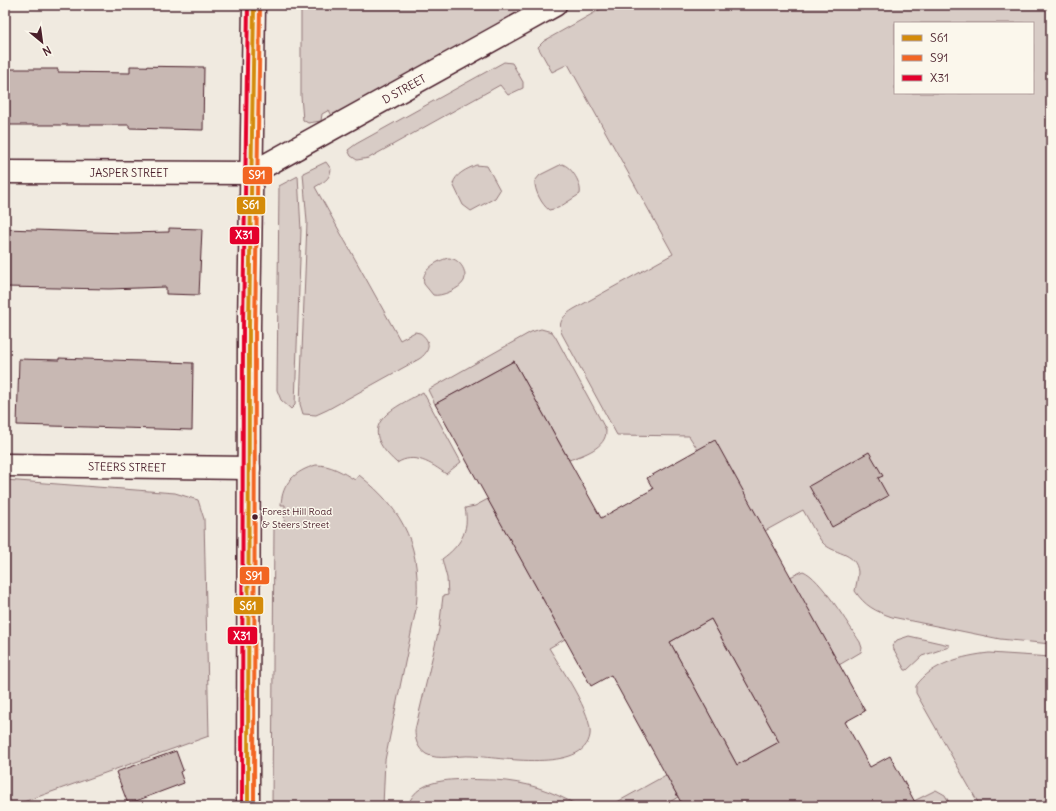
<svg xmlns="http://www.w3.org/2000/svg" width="1056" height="811" viewBox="0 0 1056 811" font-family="Delius,sans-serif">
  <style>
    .green { fill: #d8ccc6; stroke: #917678; fill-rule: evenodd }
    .building { fill: #c8b8b3; stroke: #4a1f2b; fill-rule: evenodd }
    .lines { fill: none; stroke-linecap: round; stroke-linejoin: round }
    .minor-casing { stroke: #4a1f2b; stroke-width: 25 }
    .minor { stroke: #fbf7ec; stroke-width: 22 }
    .bus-1-casing { stroke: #fbf7ec; stroke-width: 7 }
    .bus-2-casing { stroke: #fbf7ec; stroke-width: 7 }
    .bus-3-casing { stroke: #fbf7ec; stroke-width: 7 }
    .bus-1 { stroke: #d48b09; stroke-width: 4 }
    .bus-2 { stroke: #f26522; stroke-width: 4 }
    .bus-3 { stroke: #e4002b; stroke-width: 4 }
    .bus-dot { fill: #4a1f2b; stroke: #fbf7ec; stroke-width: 1.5 }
    .labels { text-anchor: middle; stroke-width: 3; stroke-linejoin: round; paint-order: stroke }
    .bus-label { font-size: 10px; fill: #4a1f2b; stroke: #fbf7ec; text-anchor: start }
    .street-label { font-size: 11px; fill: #4a1f2b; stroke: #fbf7ec }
    .line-badge { stroke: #fbf7ec; stroke-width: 1.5 }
    .badge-label { font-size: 11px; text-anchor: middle; font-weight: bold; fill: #fff }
  </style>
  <rect width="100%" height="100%" fill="#f0eae0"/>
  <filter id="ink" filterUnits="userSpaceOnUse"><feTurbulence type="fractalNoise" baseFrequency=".025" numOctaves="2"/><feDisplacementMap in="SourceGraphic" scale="8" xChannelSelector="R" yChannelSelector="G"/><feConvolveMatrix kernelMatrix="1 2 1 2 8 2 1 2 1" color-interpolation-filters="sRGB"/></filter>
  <g filter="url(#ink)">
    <!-- green -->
    <g class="green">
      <path d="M 301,5 L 534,5 L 332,116 L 329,110 L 322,114 L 321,121 L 308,123 L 303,120 L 301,96 Z"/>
      <path d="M 608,5 L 1051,5 L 1051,644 L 1000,639 L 892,617 C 875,611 865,606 855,591 C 856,585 858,578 858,572 C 856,551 833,555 822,542 C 815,533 809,520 803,510 L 765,531 L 698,450 L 689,436 L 617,435 L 562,334 C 557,322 564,315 574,309 L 673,254 L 568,64 L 552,72 L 538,47 L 544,41 ZM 895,23 L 1033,23 L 1033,93 L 895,93 Z"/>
      <path d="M 504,62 L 512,63 L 523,82 L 523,88 L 508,95 L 500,85 L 369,158 L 357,160 L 351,156 L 348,150 L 356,144 Z"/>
      <path d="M 326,162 L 331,169 C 330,180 323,182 315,187 L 400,340 L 415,332 L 420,333 C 432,341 430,352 419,359 L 327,410 L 316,415 L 303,414 L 300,404 L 307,222 L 303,173 Z"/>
      <path d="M 562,164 C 572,167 582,184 580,194 L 558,208 L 549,210 C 542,205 534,190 535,181 L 540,175 Z"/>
      <path d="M 476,165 L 487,166 L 500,190 L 495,198 L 471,211 L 463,205 L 453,184 C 455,174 467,169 476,165 Z"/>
      <path d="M 298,176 L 301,230 L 295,405 L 291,409 L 281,400 L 277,390 L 279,186 Z"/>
      <path d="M 448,258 C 459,258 468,271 464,281 C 460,289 441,297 433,295 L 424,284 C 420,270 437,261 448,258 Z"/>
      <path d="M 541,329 L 552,332 L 555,336 L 606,430 C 607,448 583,455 569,460 L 514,361 L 435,404 L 428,390 L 531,332 Z"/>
      <path d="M 423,392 L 461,462 L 446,474 C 431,463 414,452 397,463 C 354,425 390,410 423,392 Z"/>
      <path d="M 316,465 C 331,465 342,472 355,480 L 359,475 C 406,512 422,549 416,609 L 385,760 L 383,806 L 272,806 L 274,527 L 284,527 L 285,505 L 281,505 C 282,483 295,471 316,465 Z"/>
      <path d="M 5,480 L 175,493 L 198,500 L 204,519 L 209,736 L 12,806 L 5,806 Z"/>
      <path d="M 488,499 L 565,639 L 549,648 C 561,668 593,714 590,735 C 584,774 498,757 471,756 C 457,755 438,761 426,754 C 417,748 415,739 415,730 L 439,629 L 443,596 L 448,595 L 447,578 L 442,559 C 460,546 470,531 465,508 L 475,506 Z"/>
      <path d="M 803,571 C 820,577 849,626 860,642 L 862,648 L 861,652 L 839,665 L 790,577 Z"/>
      <path d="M 711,619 L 779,742 L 737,765 L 670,642 Z"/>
      <path d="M 909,636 L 949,645 L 949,647 L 922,656 L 907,670 L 905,670 L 892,646 L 897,640 Z"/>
      <path d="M 989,653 L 1051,657 L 1051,806 L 980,806 L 916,693 L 916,686 C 932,663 963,656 989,653 Z"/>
      <path d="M 666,775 L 678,797 L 663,806 L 610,806 Z"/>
      <path d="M 494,780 C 528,782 549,790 579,806 L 408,806 C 417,773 467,780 494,780 Z"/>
      <path d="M 936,790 L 945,795 L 951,806 L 917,806 L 914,801 Z"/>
    </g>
    <!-- building -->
    <g class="building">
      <path d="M 130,66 L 204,67 L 203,130 L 129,128 L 129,125 L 5,125 L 5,69 L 58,69 L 58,72 L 130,73 Z"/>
      <path d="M 169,228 L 202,229 L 199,295 L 166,294 L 166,287 L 109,289 L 5,287 L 5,229 L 125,233 L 169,232 Z"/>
      <path d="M 59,358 L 193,363 L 192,430 L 17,425 L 19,359 L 59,360 Z"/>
      <path d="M 514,361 L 601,518 L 653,489 L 647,478 L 715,440 L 865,711 L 845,722 L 870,767 L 890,756 L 917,806 L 683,806 L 611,675 L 591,686 L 435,404 ZM 711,619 L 779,742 L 737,765 L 670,642 Z"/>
      <path d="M 869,452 L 883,476 L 878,478 L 888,496 L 832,527 L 809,486 Z"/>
      <path d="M 176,751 L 183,770 L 180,772 L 184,783 L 128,804 L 116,772 Z"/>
    </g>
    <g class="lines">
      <!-- minor casing -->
      <g class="minor-casing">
        <g id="minor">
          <path d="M 5,172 L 252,173 L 555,5"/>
          <path d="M 5,465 L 249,468"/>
          <path d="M 248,806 L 249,326 L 254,5"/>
        </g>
      </g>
      <!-- minor -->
      <use href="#minor" class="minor"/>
      <!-- bus-1 casing -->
      <g class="bus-1-casing">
        <path id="bus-1" d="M 248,806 L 249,326 L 254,5"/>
      </g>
      <!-- bus-2 casing -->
      <g class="bus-2-casing">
        <path id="bus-2" d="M 254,806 L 255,326 L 260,5"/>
      </g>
      <!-- bus-3 casing -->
      <g class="bus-3-casing">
        <path id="bus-3" d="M 242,806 L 243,326 L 248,5"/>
      </g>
      <!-- bus-1 -->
      <use href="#bus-1" class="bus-1"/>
      <!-- bus-2 -->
      <use href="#bus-2" class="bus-2"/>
      <!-- bus-3 -->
      <use href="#bus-3" class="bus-3"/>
    </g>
  </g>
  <!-- markers -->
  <circle class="bus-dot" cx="255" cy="517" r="3.5"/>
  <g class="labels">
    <!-- bus labels -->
    <g class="bus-label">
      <text x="262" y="515">Forest Hill Road<tspan x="262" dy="13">&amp; Steers Street</tspan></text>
    </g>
    <!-- street labels -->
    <g class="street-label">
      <text transform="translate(404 89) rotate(-29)" y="4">D STREET</text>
      <text x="129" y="177">JASPER STREET</text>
      <text transform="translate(127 467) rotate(1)" y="4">STEERS STREET</text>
    </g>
  </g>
  <g class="line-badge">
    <rect x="242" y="166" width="31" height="19" rx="4" fill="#f26522"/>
    <rect x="236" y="196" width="30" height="19" rx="4" fill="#d48b09"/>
    <rect x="229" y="226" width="31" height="19" rx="4" fill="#e4002b"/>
    <rect x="239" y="566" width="31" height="19" rx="4" fill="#f26522"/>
    <rect x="233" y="596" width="31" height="19" rx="4" fill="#d48b09"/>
    <rect x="227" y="626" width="31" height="19" rx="4" fill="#e4002b"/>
  </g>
  <g class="badge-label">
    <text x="257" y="179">S91</text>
    <text x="251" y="209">S61</text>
    <text x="244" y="239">X31</text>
    <text x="254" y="580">S91</text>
    <text x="248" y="610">S61</text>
    <text x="242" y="640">X31</text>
  </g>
  <!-- margin -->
  <rect width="1056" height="811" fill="none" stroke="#fbf7ec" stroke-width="20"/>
  <rect x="10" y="10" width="1036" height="791" fill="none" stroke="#4a1f2b" stroke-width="1.5" filter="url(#ink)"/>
  <!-- legend -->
  <rect x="894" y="22" width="140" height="72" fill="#fbf7ec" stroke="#b4a19f"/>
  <rect x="902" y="35" width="20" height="6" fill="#d48b09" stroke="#b4a19f"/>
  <text x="930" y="42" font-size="12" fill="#4a1f2b">S61</text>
  <rect x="902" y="55" width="20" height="6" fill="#f26522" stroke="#b4a19f"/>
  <text x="930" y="62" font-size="12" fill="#4a1f2b">S91</text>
  <rect x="902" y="75" width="20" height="6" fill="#e4002b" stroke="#b4a19f"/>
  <text x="930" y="82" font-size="12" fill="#4a1f2b">X31</text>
  <!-- north arrow -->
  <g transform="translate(42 42) rotate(151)" stroke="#fbf7ec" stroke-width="3" paint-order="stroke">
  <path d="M0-3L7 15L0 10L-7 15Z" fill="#4a1f2b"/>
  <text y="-6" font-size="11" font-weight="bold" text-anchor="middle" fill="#4a1f2b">N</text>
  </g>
</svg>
